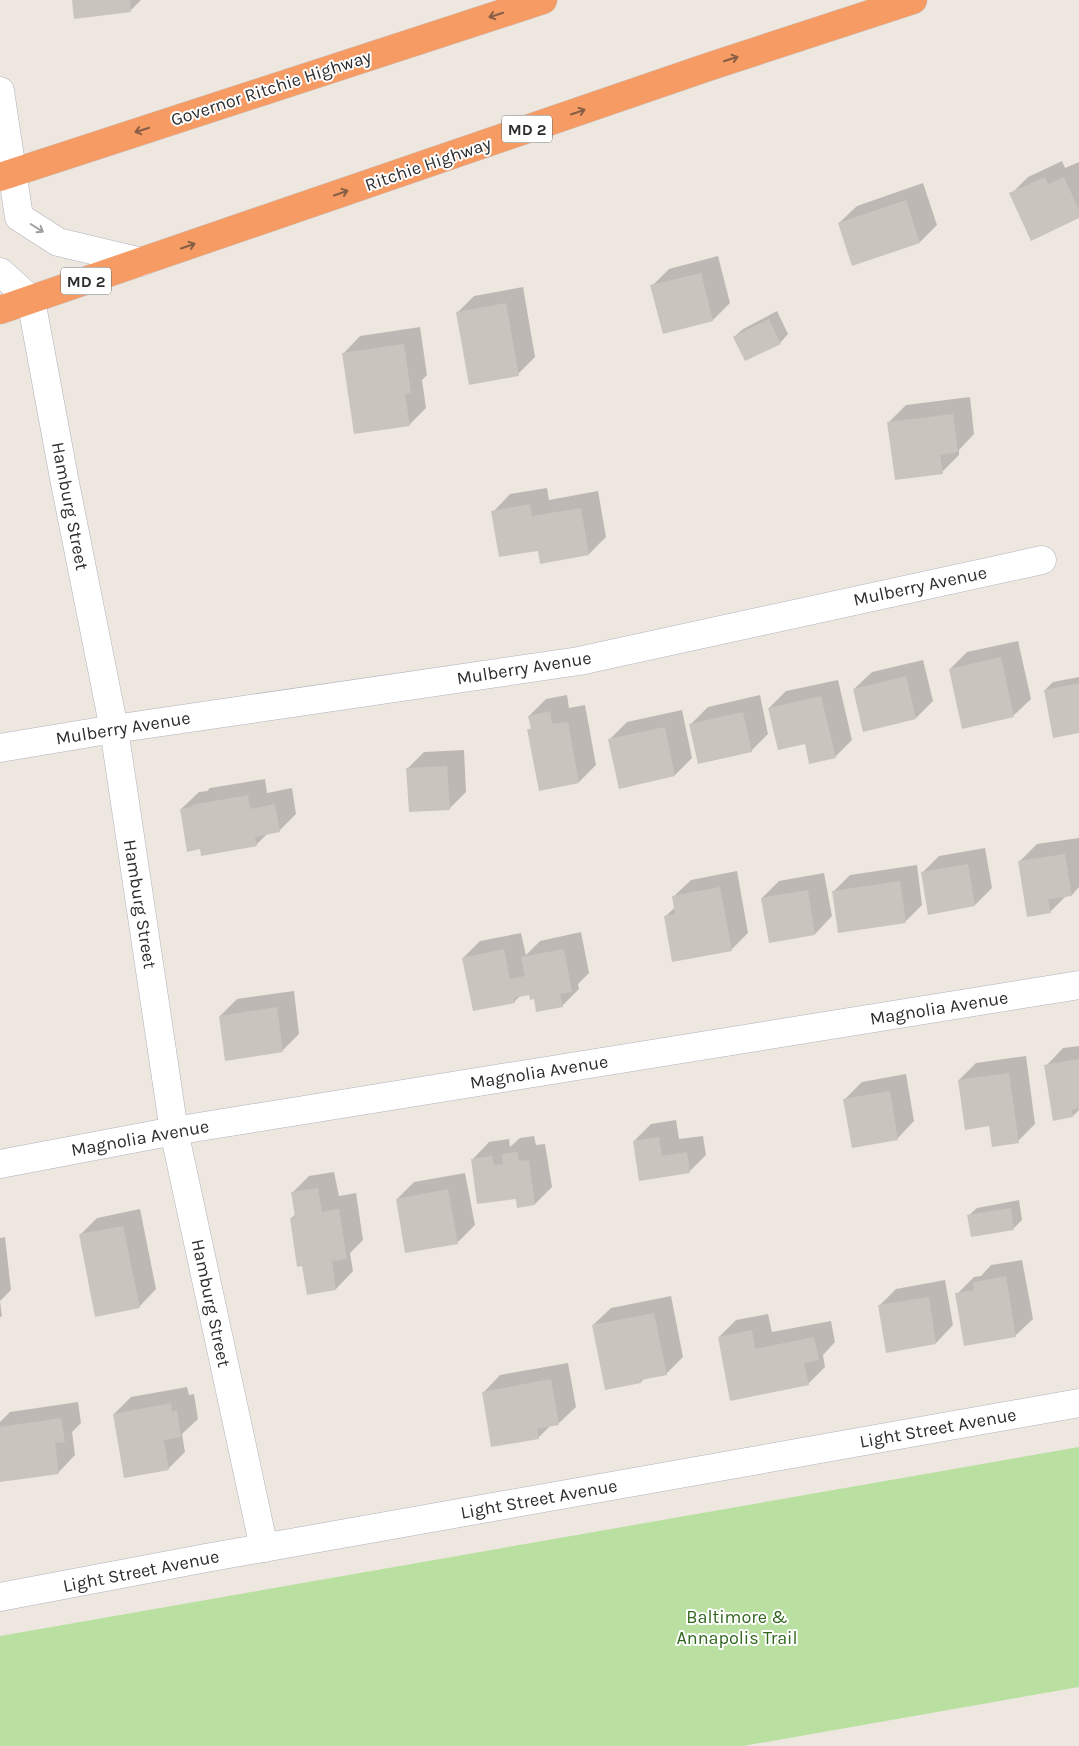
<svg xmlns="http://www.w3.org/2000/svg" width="1079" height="1746" viewBox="0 0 1079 1746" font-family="Karla,sans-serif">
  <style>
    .green { fill: #b9e0a0 }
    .shadow { fill: #0003 }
    .building { fill: #c9c5be }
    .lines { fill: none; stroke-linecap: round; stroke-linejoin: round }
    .street-casing { stroke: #b0b3bc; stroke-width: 29 }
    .secondary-casing { stroke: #b0b3bc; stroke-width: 29 }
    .highway-casing { stroke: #c8c8c8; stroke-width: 29 }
    .street { stroke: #fff; stroke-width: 28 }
    .secondary { stroke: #fff; stroke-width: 28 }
    .highway { stroke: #f59b63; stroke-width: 28 }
    .oneway { stroke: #875e45 }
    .oneway2 { stroke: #a0a0a0 }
    .labels { text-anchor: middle; stroke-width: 4; stroke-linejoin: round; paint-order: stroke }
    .shield { fill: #fff; stroke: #6c6c6c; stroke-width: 1 }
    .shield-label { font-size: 16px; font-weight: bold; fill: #2d2d2d }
    .street-label { font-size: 18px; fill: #2d2d2d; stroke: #fff }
    .park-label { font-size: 18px; fill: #32671f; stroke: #fff }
  </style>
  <rect width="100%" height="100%" fill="#ede7e0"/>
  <!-- green -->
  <path class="green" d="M 1079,1447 L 1079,1687 L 743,1746 L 0,1746 L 0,1636 Z"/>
  <!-- shadow -->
  <g class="shadow">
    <path d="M 73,0 L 141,0 L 130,11 Z"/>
    <path d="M 1062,161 L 1065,168 L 1079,162 L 1079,217 L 1011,194 L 1028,177 Z"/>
    <path d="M 923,183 L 937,225 L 920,242 L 839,223 L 857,206 Z"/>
    <path d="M 718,256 L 730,303 L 713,320 L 652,286 L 669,269 Z"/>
    <path d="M 523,287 L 535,357 L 518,374 L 457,313 L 474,296 Z"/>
    <path d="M 777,311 L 788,334 L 780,343 L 734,337 L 743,329 Z"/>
    <path d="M 420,327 L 427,375 L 422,380 L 426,408 L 409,425 L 343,354 L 360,336 Z"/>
    <path d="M 970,397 L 974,434 L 959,450 L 959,455 L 942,472 L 889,422 L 906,405 Z"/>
    <path d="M 547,488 L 549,500 L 598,491 L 606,537 L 589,554 L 539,549 L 493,512 L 510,494 Z"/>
    <path d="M 1018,641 L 1031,699 L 1013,716 L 950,669 L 967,652 Z"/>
    <path d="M 923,660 L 933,701 L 916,718 L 854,689 L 872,672 Z"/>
    <path d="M 1079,677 L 1079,732 L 1045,690 L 1053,682 Z"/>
    <path d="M 838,680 L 852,740 L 835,757 L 806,743 L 769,708 L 786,691 Z"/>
    <path d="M 567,695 L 569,708 L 585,705 L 596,765 L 579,782 L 529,730 L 532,727 L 529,716 L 546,699 Z"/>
    <path d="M 760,695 L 768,734 L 751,751 L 691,724 L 708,707 Z"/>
    <path d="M 682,710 L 692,758 L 675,775 L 620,787 L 610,739 L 627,722 Z"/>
    <path d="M 464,750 L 466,792 L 449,809 L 407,769 L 424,752 Z"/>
    <path d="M 265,779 L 267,793 L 292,788 L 296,814 L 279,831 L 268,833 L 256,845 L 201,848 L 181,809 L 199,792 L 207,791 L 210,788 Z"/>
    <path d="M 1079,838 L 1079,887 L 1072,895 L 1067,895 L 1050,912 L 1020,861 L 1037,844 Z"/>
    <path d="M 985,848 L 992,888 L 975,905 L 922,873 L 939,856 Z"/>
    <path d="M 917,865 L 922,905 L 905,922 L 833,892 L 850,875 Z"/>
    <path d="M 737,871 L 748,933 L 731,950 L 665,917 L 675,907 L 673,897 L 691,880 Z"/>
    <path d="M 824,873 L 832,916 L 815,934 L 762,898 L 779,881 Z"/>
    <path d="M 581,932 L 589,973 L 578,984 L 579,989 L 562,1006 L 535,998 L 530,994 L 520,996 L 514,1002 L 463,958 L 480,941 L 521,933 L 526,955 L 540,941 Z"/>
    <path d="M 294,991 L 299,1034 L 282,1051 L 220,1016 L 237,999 Z"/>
    <path d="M 1079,1046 L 1079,1110 L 1073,1116 L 1046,1066 L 1063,1048 Z"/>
    <path d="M 1026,1056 L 1035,1124 L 1018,1141 L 991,1125 L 959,1080 L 976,1063 Z"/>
    <path d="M 906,1074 L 914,1121 L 897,1139 L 845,1099 L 862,1082 Z"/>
    <path d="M 676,1120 L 679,1139 L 703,1136 L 706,1155 L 689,1172 L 634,1141 L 651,1124 Z"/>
    <path d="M 534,1136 L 536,1145 L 545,1144 L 552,1187 L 535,1204 L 517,1197 L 472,1160 L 489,1142 L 509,1139 L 510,1147 L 520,1138 Z"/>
    <path d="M 334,1172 L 339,1196 L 356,1193 L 363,1240 L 350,1253 L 353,1271 L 336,1289 L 308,1293 L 304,1264 L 291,1218 L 296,1214 L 292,1193 L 309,1176 Z"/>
    <path d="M 465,1173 L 475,1225 L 458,1242 L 397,1199 L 414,1182 Z"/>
    <path d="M 1019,1200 L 1022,1220 L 1014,1228 L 972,1235 L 968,1216 L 977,1208 Z"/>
    <path d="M 140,1209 L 156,1289 L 139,1307 L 80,1235 L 97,1218 Z"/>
    <path d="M 5,1237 L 11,1290 L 0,1301 L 2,1316 L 0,1317 L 0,1238 Z"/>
    <path d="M 1022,1260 L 1033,1319 L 1015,1336 L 957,1294 L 974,1277 L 981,1276 L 991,1265 Z"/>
    <path d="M 945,1280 L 953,1325 L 936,1343 L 887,1351 L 879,1306 L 896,1289 Z"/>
    <path d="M 671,1296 L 683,1357 L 666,1374 L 645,1378 L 641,1382 L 593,1325 L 611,1308 Z"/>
    <path d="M 768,1314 L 772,1332 L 831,1321 L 835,1342 L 823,1355 L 825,1367 L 808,1384 L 719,1337 L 736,1320 Z"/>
    <path d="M 568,1363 L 576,1407 L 558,1424 L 551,1425 L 538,1438 L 483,1393 L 500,1375 Z"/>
    <path d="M 187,1387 L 189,1395 L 194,1394 L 198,1419 L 182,1434 L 185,1452 L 168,1469 L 114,1414 L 131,1397 Z"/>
    <path d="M 78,1402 L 81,1423 L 72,1432 L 75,1455 L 58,1473 L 0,1481 L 0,1422 L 10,1412 Z"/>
  </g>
  <!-- building -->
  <g class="building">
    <path d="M 72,0 L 130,0 L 131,12 L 74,19 Z"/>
    <path d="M 1045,177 L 1048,184 L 1064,177 L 1079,210 L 1079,218 L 1031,241 L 1009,193 Z"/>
    <path d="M 906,200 L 920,243 L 852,266 L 838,223 Z"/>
    <path d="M 701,273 L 713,321 L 663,334 L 650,285 Z"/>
    <path d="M 506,303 L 519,376 L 469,385 L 456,312 Z"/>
    <path d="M 769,319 L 781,344 L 745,361 L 733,337 Z"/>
    <path d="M 404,344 L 411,393 L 405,394 L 410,426 L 354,434 L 342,353 Z"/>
    <path d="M 953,414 L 958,452 L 940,455 L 943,474 L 895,480 L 887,422 Z"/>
    <path d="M 530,504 L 532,516 L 581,508 L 589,555 L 540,564 L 538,551 L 499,557 L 491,511 Z"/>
    <path d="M 1001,657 L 1014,717 L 962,729 L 949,669 Z"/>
    <path d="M 906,676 L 916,719 L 863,732 L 853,689 Z"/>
    <path d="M 1079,683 L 1079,733 L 1053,738 L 1044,690 Z"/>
    <path d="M 821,696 L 836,758 L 809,764 L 805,744 L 778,750 L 768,708 Z"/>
    <path d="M 550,711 L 552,724 L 568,722 L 579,783 L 539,791 L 527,729 L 531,729 L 528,716 Z"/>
    <path d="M 743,712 L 752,752 L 698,764 L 689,724 Z"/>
    <path d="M 665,727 L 675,776 L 619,789 L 608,739 Z"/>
    <path d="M 447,766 L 450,810 L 409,812 L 406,768 Z"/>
    <path d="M 248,795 L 250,809 L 275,804 L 280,832 L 255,837 L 257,846 L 201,856 L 200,849 L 187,852 L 180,809 L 192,807 L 192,805 Z"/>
    <path d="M 1065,854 L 1072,896 L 1048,899 L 1051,913 L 1027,917 L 1018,861 Z"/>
    <path d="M 968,864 L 975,906 L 928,915 L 921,872 Z"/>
    <path d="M 900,881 L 906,923 L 838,933 L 832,891 Z"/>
    <path d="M 720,887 L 732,951 L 672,962 L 664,916 L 675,914 L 672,896 Z"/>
    <path d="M 808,890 L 815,935 L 769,943 L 761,898 Z"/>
    <path d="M 504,949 L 510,979 L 525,976 L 521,957 L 564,949 L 572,992 L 560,994 L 563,1007 L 536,1012 L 534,999 L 530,1000 L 529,995 L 514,998 L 515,1003 L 473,1011 L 462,958 Z"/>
    <path d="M 277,1007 L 283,1052 L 225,1061 L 219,1016 Z"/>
    <path d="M 1079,1059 L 1079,1108 L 1072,1110 L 1073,1117 L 1053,1121 L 1044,1065 Z"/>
    <path d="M 1009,1073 L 1019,1143 L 992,1147 L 989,1126 L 965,1130 L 958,1080 Z"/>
    <path d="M 890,1091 L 898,1140 L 852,1148 L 843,1099 Z"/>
    <path d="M 659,1137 L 662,1156 L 687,1152 L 690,1173 L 639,1181 L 633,1141 Z"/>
    <path d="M 517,1152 L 519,1161 L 529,1160 L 535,1205 L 517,1208 L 516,1199 L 477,1204 L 471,1159 L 492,1156 L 494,1165 L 503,1164 L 502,1154 Z"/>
    <path d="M 318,1188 L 322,1212 L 339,1209 L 347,1259 L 332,1261 L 336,1290 L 307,1295 L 302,1266 L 297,1267 L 290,1218 L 295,1217 L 291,1192 Z"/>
    <path d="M 448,1189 L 458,1244 L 405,1253 L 396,1199 Z"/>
    <path d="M 1011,1208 L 1014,1230 L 971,1237 L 967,1215 Z"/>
    <path d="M 123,1226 L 140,1308 L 95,1317 L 79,1234 Z"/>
    <path d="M 1006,1276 L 1016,1337 L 964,1346 L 955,1293 L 974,1290 L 973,1282 Z"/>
    <path d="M 929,1297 L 936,1344 L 886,1353 L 878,1305 Z"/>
    <path d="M 654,1313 L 667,1375 L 641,1380 L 641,1383 L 605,1390 L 592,1325 Z"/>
    <path d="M 752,1330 L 755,1349 L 814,1337 L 819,1360 L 804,1363 L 809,1385 L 730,1401 L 718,1337 Z"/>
    <path d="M 551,1379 L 559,1425 L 537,1429 L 539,1439 L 491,1447 L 482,1392 Z"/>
    <path d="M 171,1403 L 172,1412 L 177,1410 L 181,1437 L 164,1440 L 169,1470 L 124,1478 L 113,1414 Z"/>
    <path d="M 61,1418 L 65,1442 L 55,1443 L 59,1474 L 0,1482 L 0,1427 Z"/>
  </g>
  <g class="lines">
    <!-- street casing -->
    <g class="street-casing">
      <g id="street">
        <path d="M 0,91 L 19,217 L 58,242 L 142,262"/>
        <path d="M 0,272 L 31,300 L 64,478 L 114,729 L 174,1131 L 264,1548"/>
        <path d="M 0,748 L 114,729 L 579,661 L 1042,560"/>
        <path d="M 0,1164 L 174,1131 L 1079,985"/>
      </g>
    </g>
    <!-- secondary casing -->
    <g class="secondary-casing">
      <path id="secondary" d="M 0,1597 L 206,1558 L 1079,1403"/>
    </g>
    <!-- highway casing -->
    <g class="highway-casing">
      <g id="highway">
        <path d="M 0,177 L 543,0"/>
        <path d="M 0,310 L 711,66 L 913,0"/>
      </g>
    </g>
    <!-- street -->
    <use href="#street" class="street"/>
    <!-- secondary -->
    <use href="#secondary" class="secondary"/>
    <!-- highway -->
    <use href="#highway" class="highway"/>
  </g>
  <!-- one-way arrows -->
  <defs><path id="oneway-shaft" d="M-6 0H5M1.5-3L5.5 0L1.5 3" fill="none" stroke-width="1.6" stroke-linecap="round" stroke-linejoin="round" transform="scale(1.25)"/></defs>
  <g class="oneway">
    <use href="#oneway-shaft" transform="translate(496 15) rotate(162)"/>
    <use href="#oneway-shaft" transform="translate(731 59) rotate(-18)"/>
    <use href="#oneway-shaft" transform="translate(578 112) rotate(-19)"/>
    <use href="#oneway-shaft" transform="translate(142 130) rotate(162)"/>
    <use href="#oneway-shaft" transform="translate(341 193) rotate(-19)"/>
    <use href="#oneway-shaft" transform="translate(188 246) rotate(-19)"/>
  </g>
  <use class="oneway2" href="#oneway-shaft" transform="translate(37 228) rotate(32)"/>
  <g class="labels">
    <!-- shield labels -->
    <g class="shield">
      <rect x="502" y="115.5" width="50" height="27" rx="4"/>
      <rect x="61" y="267.5" width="50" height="27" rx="4"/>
    </g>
    <g class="shield-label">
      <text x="527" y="135">MD 2</text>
      <text x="86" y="287">MD 2</text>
    </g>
    <!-- street labels -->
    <g class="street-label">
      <text transform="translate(271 88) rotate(-18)" y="6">Governor Ritchie Highway</text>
      <text transform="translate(428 164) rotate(-19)" y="6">Ritchie Highway</text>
      <text transform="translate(70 506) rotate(79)" y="6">Hamburg Street</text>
      <text transform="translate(920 586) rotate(-12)" y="6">Mulberry Avenue</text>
      <text transform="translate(524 668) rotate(-9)" y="6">Mulberry Avenue</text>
      <text transform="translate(123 728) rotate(-9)" y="6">Mulberry Avenue</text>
      <text transform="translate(140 904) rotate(81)" y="6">Hamburg Street</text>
      <text transform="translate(939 1008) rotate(-9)" y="6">Magnolia Avenue</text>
      <text transform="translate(539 1072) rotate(-9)" y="6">Magnolia Avenue</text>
      <text transform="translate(140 1138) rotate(-10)" y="6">Magnolia Avenue</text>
      <text transform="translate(211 1303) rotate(78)" y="6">Hamburg Street</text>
      <text transform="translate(938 1428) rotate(-10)" y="6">Light Street Avenue</text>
      <text transform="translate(539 1499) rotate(-10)" y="6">Light Street Avenue</text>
      <text transform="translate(141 1571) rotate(-11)" y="6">Light Street Avenue</text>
    </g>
    <!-- park labels -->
    <g class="park-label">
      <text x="737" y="1623">Baltimore &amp;<tspan x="737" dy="21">Annapolis Trail</tspan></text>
    </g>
  </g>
</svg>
